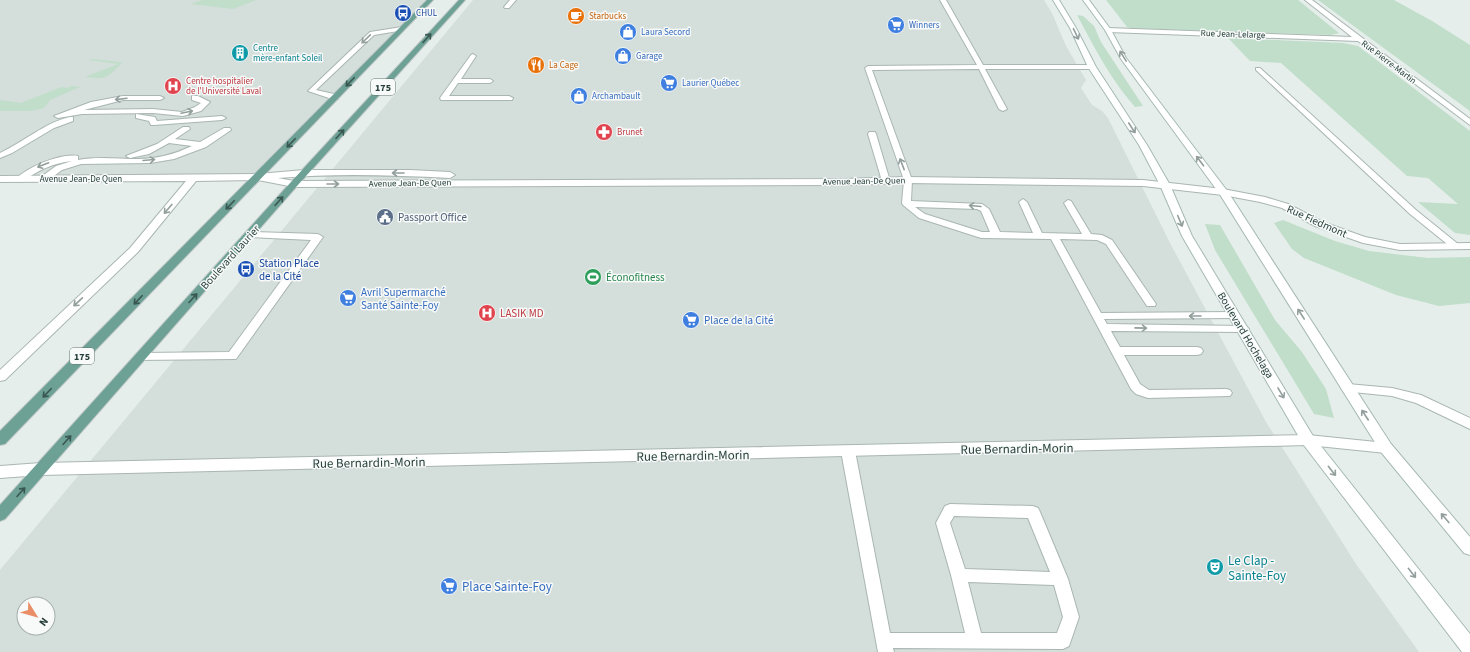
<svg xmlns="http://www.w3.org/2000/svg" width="1470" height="652" viewBox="0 0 1470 652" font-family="'Source Sans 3',sans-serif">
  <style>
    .built { fill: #d4deda; fill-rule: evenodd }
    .green { fill: #c0deca }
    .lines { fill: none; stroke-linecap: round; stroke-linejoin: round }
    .service-casing { stroke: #a9b6b2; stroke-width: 2 }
    .minor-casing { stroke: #a9b6b2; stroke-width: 2 }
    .secondary-casing { stroke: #a5b9b3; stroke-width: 2 }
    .primary-casing { stroke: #c2c9c8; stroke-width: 2 }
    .service { fill: #fff; fill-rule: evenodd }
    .minor { fill: #fff; fill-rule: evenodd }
    .secondary { fill: #fff; fill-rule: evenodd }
    .primary { fill: #6da196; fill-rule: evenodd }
    .oneway { stroke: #929f9c }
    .oneway2 { stroke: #385851 }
    .labels { text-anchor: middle; stroke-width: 3; stroke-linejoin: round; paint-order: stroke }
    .far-transit-label { font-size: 9px; fill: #164399; stroke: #f7faf9; text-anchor: start }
    .far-food-label { font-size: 9px; fill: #c56008; stroke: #f7faf9; text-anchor: start }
    .far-shop-label { font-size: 9px; fill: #366cbe; stroke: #f7faf9; text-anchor: start }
    .far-street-label { font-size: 9px; fill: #263f3a; stroke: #f7faf9 }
    .far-culture-label { font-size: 9px; fill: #0d838f; stroke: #f7faf9; text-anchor: start }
    .far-health-label { font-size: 9px; fill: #be3a42; stroke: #f7faf9; text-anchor: start }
    .shield { fill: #f7faf9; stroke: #657773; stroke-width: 1 }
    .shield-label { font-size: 10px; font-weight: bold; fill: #263f3a }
    .service-label { font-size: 11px; fill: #4e5e75; stroke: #f7faf9; text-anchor: start }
    .street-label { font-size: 11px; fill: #263f3a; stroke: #f7faf9 }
    .transit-label { font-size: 11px; fill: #164399; stroke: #f7faf9; text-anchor: start }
    .leisure-label { font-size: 11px; fill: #27864d; stroke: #f7faf9; text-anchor: start }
    .shop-label { font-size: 11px; fill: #366cbe; stroke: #f7faf9; text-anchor: start }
    .health-label { font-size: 11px; fill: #be3a42; stroke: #f7faf9; text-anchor: start }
    .near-street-label { font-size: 13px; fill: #263f3a; stroke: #f7faf9 }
    .near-culture-label { font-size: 13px; fill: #0d838f; stroke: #f7faf9; text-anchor: start }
    .near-shop-label { font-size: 13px; fill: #366cbe; stroke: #f7faf9; text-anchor: start }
  </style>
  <rect width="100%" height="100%" fill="#e6eeeb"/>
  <!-- built -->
  <g class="built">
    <path d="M 0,0 L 430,0 L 258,177 L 0,179 Z"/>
    <path d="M 473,0 L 1044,0 L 1052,13 L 1066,46 L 1086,80 L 1081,88 L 1092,105 L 1102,111 L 1108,118 L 1170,243 L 1266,422 L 1356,564 L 1419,652 L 0,652 L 0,570 ZM 24,604 L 48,604 L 48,628 L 24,628 Z"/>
  </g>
  <!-- green -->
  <g class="green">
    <path d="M 202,0 L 256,0 L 233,9 L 191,4 Z"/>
    <path d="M 1106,0 L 1298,0 L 1339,33 L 1331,35 L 1130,28 L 1127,27 Z"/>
    <path d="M 1318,0 L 1394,0 L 1432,21 L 1470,45 L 1470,111 Z"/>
    <path d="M 1077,15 L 1083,16 L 1094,26 L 1101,42 L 1143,106 L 1135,107 C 1111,80 1094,47 1077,15 Z"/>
    <path d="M 1228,38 L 1343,43 L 1358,46 L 1470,131 L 1470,235 L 1455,233 L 1418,202 L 1458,204 L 1428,178 L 1407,176 L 1281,63 L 1250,61 Z"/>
    <path d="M 92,59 L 120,62 L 122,63 C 107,78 106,80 85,77 L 118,64 L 89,60 Z"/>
    <path d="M 72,86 L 80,87 L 50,100 L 45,107 L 41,109 L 30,111 L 0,111 L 0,100 L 21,103 L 61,87 L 67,88 Z"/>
    <path d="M 1283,220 L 1335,241 L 1369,251 L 1428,258 L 1470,257 L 1470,303 L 1439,306 L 1396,295 L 1304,258 L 1292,249 L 1274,223 Z"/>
    <path d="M 1205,224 L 1220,225 L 1275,320 L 1302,352 L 1326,389 L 1334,418 L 1314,414 L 1215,250 Z"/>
  </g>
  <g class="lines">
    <!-- service casing -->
    <g class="service-casing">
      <g id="service">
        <path d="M 510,0 L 516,0 L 509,8 L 505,8 L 504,7 Z"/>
        <path d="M 940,0 L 946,0 L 983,65 L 1092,65 L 1095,67 L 1092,69 L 985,69 L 1007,109 L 1003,111 L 999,109 L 979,69 L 872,70 L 912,180 L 911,201 L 982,204 L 989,209 L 1000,232 L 1033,233 L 1019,202 L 1023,199 L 1027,202 L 1042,233 L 1082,234 L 1064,203 L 1068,200 L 1071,201 L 1091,234 L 1102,235 L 1112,240 L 1156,304 L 1155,306 L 1147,306 L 1106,244 L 1097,240 L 1060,239 L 1101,313 L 1234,312 L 1239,315 L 1234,318 L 1104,319 L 1107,324 L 1243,326 L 1247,327 L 1249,329 L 1247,331 L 1243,332 L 1111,331 L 1120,347 L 1197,347 L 1201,348 L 1203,351 L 1201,354 L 1197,355 L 1124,355 L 1140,384 L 1149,390 L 1226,389 L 1230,390 L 1232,393 L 1230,396 L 1148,398 L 1136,394 L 1131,389 L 1051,239 L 981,238 L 919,218 L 903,205 L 902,203 L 904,180 L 865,68 L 868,66 L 977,65 ZM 915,207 L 977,209 L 981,211 L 990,232 L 982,232 L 925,214 Z"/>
        <path d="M 402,27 L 404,28 L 404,30 L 374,35 L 316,90 L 338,95 L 338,99 L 332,99 L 308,91 L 370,32 Z"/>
        <path d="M 473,54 L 476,56 L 461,79 L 490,79 L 493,81 L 490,83 L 458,83 L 449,96 L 509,96 L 513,98 L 512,100 L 441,100 L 440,98 L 471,55 Z"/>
        <path d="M 1256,68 L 1260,68 L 1416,210 L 1458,244 L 1460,246 L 1458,248 L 1452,248 L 1410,214 L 1256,70 Z"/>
        <path d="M 123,96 L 160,96 L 164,98 L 160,100 L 123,100 L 84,110 L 153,109 L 182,112 L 195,107 L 201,103 L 192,100 L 192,96 L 198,96 L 210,102 L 201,111 L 183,116 L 153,113 L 82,114 L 58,118 L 54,116 L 91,102 Z"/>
        <path d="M 136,114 L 155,117 L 157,121 L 222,116 L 226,118 L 222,120 L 154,125 L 151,125 L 149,121 L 136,118 Z"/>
        <path d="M 70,117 L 73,117 L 73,121 L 54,128 L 12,153 L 0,158 L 0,153 C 24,142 44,123 70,117 Z"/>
        <path d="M 183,127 L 189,127 L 190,129 L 175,139 L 200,142 L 224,128 L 230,128 L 231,130 L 206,147 L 174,159 L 150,163 L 81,164 L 62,170 L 47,181 L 41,181 L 40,179 L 41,177 L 56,166 L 72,161 C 53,163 39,170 23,181 L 20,182 L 16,179 C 27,167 61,153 78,156 L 78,160 C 98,156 118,159 138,159 C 157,159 175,154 192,146 L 169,143 L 149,154 L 130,158 L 126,156 L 157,144 Z"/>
        <path d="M 869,132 L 875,132 L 876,134 L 890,181 L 889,183 L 883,183 L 882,181 L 868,134 Z"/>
        <path d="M 250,232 L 318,234 L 323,237 L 236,359 L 137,360 L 135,357 L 137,354 L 141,353 L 229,352 L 311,240 L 247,237 L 245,235 L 247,233 Z"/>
        <path d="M 848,446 L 853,448 L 855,451 L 890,633 L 965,633 L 951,575 L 936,523 L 945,506 L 950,504 L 1033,506 L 1038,508 L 1040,512 L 1068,579 L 1079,617 L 1069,646 L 1063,649 L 893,648 L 894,652 L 878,652 L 841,451 L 843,448 ZM 954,516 L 1028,518 L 1050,572 L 965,569 L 950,523 ZM 968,582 L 1054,585 L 1063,617 L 1057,633 L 981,633 Z"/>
      </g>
    </g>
    <!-- minor casing -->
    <g class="minor-casing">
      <g id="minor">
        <path d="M 1305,0 L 1312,0 L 1470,119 L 1470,125 L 1358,41 L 1108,32 L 1105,30 L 1108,28 L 1352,37 Z"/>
        <path d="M 304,170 L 410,170 L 450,172 L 455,175 L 450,178 C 393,175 335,173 278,178 L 294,181 L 844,179 L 908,177 L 1143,180 L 1223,189 L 1265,197 L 1288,204 L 1323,222 L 1365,237 L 1400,244 L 1470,243 L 1470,249 L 1400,250 L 1363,243 L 1315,226 L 1282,208 L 1260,202 L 1223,195 L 1143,186 L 908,183 L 844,185 L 294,187 L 258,180 L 196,181 L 138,252 L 5,380 L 0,381 L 0,370 L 130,248 L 186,181 L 0,182 L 0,176 L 258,174 Z"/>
        <path d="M 1348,384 L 1392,388 L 1421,395 L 1470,418 L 1470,429 L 1416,403 L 1392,396 L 1343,391 L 1341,388 L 1343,385 Z"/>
        <path d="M 1308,435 L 1386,443 L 1391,444 L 1393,448 L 1391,452 L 1386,453 L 1308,445 L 41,475 L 0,478 L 0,466 L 41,463 Z"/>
      </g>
    </g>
    <!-- secondary casing -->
    <g class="secondary-casing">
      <g id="secondary">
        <path d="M 1053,0 L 1059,0 L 1076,28 L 1096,67 L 1147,145 L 1170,185 L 1192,236 L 1313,436 L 1470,634 L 1470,652 L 1462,652 L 1303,444 L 1182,236 L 1160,185 L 1139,145 L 1088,67 L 1070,28 Z"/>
        <path d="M 1083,0 L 1089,0 L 1111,30 L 1126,58 L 1228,192 L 1391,444 L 1470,537 L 1470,555 L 1464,553 L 1381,452 L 1219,193 L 1121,59 L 1105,30 Z"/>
      </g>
    </g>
    <!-- primary casing -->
    <g class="primary-casing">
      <g id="primary">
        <path d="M 427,0 L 433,0 L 5,444 L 0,445 L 0,431 Z"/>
        <path d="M 459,0 L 465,0 L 297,186 L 5,519 L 0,521 L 0,505 L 291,182 Z"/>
      </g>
    </g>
    <!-- service -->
    <use href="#service" class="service"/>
    <!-- minor -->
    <use href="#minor" class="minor"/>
    <!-- secondary -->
    <use href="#secondary" class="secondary"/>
    <!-- primary -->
    <use href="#primary" class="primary"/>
  </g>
  <!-- one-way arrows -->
  <defs><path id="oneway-shaft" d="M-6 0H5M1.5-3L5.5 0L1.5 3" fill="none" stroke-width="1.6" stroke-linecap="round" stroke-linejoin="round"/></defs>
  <g class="oneway">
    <use href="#oneway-shaft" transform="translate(1076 34) rotate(64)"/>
    <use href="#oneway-shaft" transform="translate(366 39) rotate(136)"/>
    <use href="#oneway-shaft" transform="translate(1123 56) rotate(-122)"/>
    <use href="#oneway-shaft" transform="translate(121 99) rotate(173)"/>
    <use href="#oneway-shaft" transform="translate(187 112) rotate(-12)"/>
    <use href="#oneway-shaft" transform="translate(1132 128) rotate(57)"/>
    <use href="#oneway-shaft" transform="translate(149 160) rotate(-5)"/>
    <use href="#oneway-shaft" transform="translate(1200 161) rotate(-127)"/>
    <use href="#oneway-shaft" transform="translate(902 164) rotate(-111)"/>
    <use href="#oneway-shaft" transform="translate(43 165) rotate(159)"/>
    <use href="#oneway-shaft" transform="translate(398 173) rotate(-180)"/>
    <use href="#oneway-shaft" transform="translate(333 184)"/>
    <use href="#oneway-shaft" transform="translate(975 206) rotate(-175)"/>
    <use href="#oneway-shaft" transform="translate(168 209) rotate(130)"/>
    <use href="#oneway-shaft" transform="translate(1180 221) rotate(67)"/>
    <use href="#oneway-shaft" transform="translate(78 302) rotate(137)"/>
    <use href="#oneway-shaft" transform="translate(1301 314) rotate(-123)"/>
    <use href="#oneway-shaft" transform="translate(1195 316) rotate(180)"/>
    <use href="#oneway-shaft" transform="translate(1141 328) rotate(1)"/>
    <use href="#oneway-shaft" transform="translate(1281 393) rotate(59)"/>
    <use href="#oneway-shaft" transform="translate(1365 415) rotate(-123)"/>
    <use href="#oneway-shaft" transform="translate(1332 471) rotate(52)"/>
    <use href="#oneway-shaft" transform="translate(1445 518) rotate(-130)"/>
    <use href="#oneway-shaft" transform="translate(1412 573) rotate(52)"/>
  </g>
  <g class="oneway2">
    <use href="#oneway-shaft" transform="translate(427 38) rotate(-48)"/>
    <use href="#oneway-shaft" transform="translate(350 82) rotate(134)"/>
    <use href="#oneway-shaft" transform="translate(340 134) rotate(-48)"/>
    <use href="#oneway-shaft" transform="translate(291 143) rotate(134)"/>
    <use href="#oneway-shaft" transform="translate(279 201) rotate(-48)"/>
    <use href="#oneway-shaft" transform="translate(230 205) rotate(134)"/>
    <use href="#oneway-shaft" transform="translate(193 298) rotate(-48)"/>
    <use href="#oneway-shaft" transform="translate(138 300) rotate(134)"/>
    <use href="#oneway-shaft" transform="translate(47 393) rotate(134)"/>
    <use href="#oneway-shaft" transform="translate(67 440) rotate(-48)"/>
    <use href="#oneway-shaft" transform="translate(21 492) rotate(-48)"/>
  </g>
  <!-- icons -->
  <defs>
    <g id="bus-disc" transform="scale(0.9)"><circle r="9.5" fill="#1a4fb4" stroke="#f7faf9"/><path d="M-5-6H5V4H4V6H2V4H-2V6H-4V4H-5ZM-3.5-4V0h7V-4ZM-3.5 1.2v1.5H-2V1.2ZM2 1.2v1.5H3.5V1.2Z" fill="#fff"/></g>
    <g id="cafe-disc" transform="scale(0.9)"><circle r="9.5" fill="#e8710a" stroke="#f7faf9"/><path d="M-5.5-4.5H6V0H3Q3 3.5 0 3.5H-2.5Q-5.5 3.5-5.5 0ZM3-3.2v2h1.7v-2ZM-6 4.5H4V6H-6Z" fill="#fff"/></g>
    <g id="supermarket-disc" transform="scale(0.9)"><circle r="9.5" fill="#3f7fe0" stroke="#f7faf9"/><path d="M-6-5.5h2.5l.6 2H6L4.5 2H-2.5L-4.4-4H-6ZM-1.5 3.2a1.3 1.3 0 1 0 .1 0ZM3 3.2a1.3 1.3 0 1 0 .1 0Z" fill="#fff"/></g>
    <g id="shop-disc" transform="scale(0.9)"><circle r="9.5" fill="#3f7fe0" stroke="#f7faf9"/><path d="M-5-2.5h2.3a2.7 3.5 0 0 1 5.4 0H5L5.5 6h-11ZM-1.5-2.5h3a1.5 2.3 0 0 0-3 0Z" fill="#fff"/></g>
    <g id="building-disc" transform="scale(0.9)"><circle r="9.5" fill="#0f9aa8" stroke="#f7faf9"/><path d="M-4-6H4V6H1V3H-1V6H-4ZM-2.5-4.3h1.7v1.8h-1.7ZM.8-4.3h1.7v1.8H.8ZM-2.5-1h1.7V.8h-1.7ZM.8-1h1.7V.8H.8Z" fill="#fff"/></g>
    <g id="restaurant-disc" transform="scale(0.9)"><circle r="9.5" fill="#e8710a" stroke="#f7faf9"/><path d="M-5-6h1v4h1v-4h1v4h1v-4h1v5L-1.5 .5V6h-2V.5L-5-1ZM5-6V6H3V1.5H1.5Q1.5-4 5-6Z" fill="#fff"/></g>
    <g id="hospital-disc" transform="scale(0.9)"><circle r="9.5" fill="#e0444e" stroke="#f7faf9"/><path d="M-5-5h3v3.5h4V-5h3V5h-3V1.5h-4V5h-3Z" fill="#fff"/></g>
    <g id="pharmacy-disc" transform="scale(0.9)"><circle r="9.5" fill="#e0444e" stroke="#f7faf9"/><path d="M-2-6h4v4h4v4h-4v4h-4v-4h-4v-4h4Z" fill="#fff"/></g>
    <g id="civic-disc" transform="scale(0.9)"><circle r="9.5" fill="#5c6f8a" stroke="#f7faf9"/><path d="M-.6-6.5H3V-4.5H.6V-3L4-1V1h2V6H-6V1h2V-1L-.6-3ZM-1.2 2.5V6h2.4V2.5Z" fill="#fff"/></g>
    <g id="stadium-disc" transform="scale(0.9)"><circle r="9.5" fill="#2e9e5b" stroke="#f7faf9"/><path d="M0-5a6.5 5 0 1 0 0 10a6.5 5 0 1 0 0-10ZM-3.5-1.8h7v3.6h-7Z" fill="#fff"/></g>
    <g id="theatre-disc" transform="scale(0.9)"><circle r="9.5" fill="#0f9aa8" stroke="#f7faf9"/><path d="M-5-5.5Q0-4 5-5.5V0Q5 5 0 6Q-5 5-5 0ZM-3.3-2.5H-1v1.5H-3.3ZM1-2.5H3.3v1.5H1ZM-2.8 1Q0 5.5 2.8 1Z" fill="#fff"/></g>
  </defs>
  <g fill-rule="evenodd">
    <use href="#bus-disc" x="403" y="13"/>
    <use href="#cafe-disc" x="576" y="16"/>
    <use href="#supermarket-disc" x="896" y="25"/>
    <use href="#shop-disc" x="628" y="32"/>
    <use href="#building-disc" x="240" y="53"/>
    <use href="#shop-disc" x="623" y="56"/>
    <use href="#restaurant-disc" x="536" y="65"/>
    <use href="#supermarket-disc" x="669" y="83"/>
    <use href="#hospital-disc" x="173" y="86"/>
    <use href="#shop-disc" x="579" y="96"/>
    <use href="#pharmacy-disc" x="604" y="132"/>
    <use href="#civic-disc" x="385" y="217"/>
    <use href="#bus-disc" x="246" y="269"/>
    <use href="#stadium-disc" x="593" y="277"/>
    <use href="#supermarket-disc" x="348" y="298"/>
    <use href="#hospital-disc" x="487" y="313"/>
    <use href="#supermarket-disc" x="691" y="320"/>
    <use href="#theatre-disc" x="1215" y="567"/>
    <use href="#supermarket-disc" x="449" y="586"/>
  </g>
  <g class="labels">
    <!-- far-transit labels -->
    <g class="far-transit-label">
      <text x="416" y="16">CHUL</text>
    </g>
    <!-- far-food labels -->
    <g class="far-food-label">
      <text x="589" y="19">Starbucks</text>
      <text x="549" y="68">La Cage</text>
    </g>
    <!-- far-shop labels -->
    <g class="far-shop-label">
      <text x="909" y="28">Winners</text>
      <text x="641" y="35">Laura Secord</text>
      <text x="636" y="59">Garage</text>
      <text x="682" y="86">Laurier Québec</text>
      <text x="592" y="99">Archambault</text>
    </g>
    <!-- far-street labels -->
    <g class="far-street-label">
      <text transform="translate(1233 34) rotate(2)" y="3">Rue Jean-Lelarge</text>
      <text transform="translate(1389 62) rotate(37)" y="3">Rue Pierre-Martin</text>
      <text x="81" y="182">Avenue Jean-De Quen</text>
      <text transform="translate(864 181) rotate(-1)" y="3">Avenue Jean-De Quen</text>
      <text transform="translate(410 183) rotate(-1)" y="3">Avenue Jean-De Quen</text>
    </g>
    <!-- far-culture labels -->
    <g class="far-culture-label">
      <text x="253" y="51">Centre<tspan x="253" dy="10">mère-enfant Soleil</tspan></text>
    </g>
    <!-- far-health labels -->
    <g class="far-health-label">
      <text x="186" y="84">Centre hospitalier<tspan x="186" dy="10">de l'Université Laval</tspan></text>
      <text x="617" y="135">Brunet</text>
    </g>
    <!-- shield labels -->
    <g class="shield">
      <rect x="371" y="79" width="24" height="16" rx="3"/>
      <rect x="70" y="348" width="24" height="16" rx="3"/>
    </g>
    <g class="shield-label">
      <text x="383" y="91">175</text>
      <text x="82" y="360">175</text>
    </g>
    <!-- service labels -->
    <g class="service-label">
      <text x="398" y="221">Passport Office</text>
    </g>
    <!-- street labels -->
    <g class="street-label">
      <text transform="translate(1317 221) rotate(24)" y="4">Rue Fiedmont</text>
      <text transform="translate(230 257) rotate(-48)" y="4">Boulevard Laurier</text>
      <text transform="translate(1246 335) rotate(59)" y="4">Boulevard Hochelaga</text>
    </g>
    <!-- transit labels -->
    <g class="transit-label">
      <text x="259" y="267">Station Place<tspan x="259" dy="13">de la Cité</tspan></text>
    </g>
    <!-- leisure labels -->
    <g class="leisure-label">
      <text x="606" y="281">Éconofitness</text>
    </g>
    <!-- shop labels -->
    <g class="shop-label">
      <text x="361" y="296">Avril Supermarché<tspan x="361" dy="13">Santé Sainte-Foy</tspan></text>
      <text x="704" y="324">Place de la Cité</text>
    </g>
    <!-- health labels -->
    <g class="health-label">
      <text x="500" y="317">LASIK MD</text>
    </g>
    <!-- near-street labels -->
    <g class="near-street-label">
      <text transform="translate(1017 448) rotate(-1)" y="5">Rue Bernardin-Morin</text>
      <text transform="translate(693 455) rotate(-1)" y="5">Rue Bernardin-Morin</text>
      <text transform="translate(369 462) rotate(-1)" y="5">Rue Bernardin-Morin</text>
    </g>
    <!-- near-culture labels -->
    <g class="near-culture-label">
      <text x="1228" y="565">Le Clap -<tspan x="1228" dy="15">Sainte-Foy</tspan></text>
    </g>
    <!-- near-shop labels -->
    <g class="near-shop-label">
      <text x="462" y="591">Place Sainte-Foy</text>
    </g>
  </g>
  <!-- north arrow -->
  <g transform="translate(36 616) rotate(127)"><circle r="19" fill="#f7faf9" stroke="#a3afad"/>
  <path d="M0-3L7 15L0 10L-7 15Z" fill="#ea8e68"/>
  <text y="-6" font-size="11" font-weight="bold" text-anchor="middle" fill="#263f3a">N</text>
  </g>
</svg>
